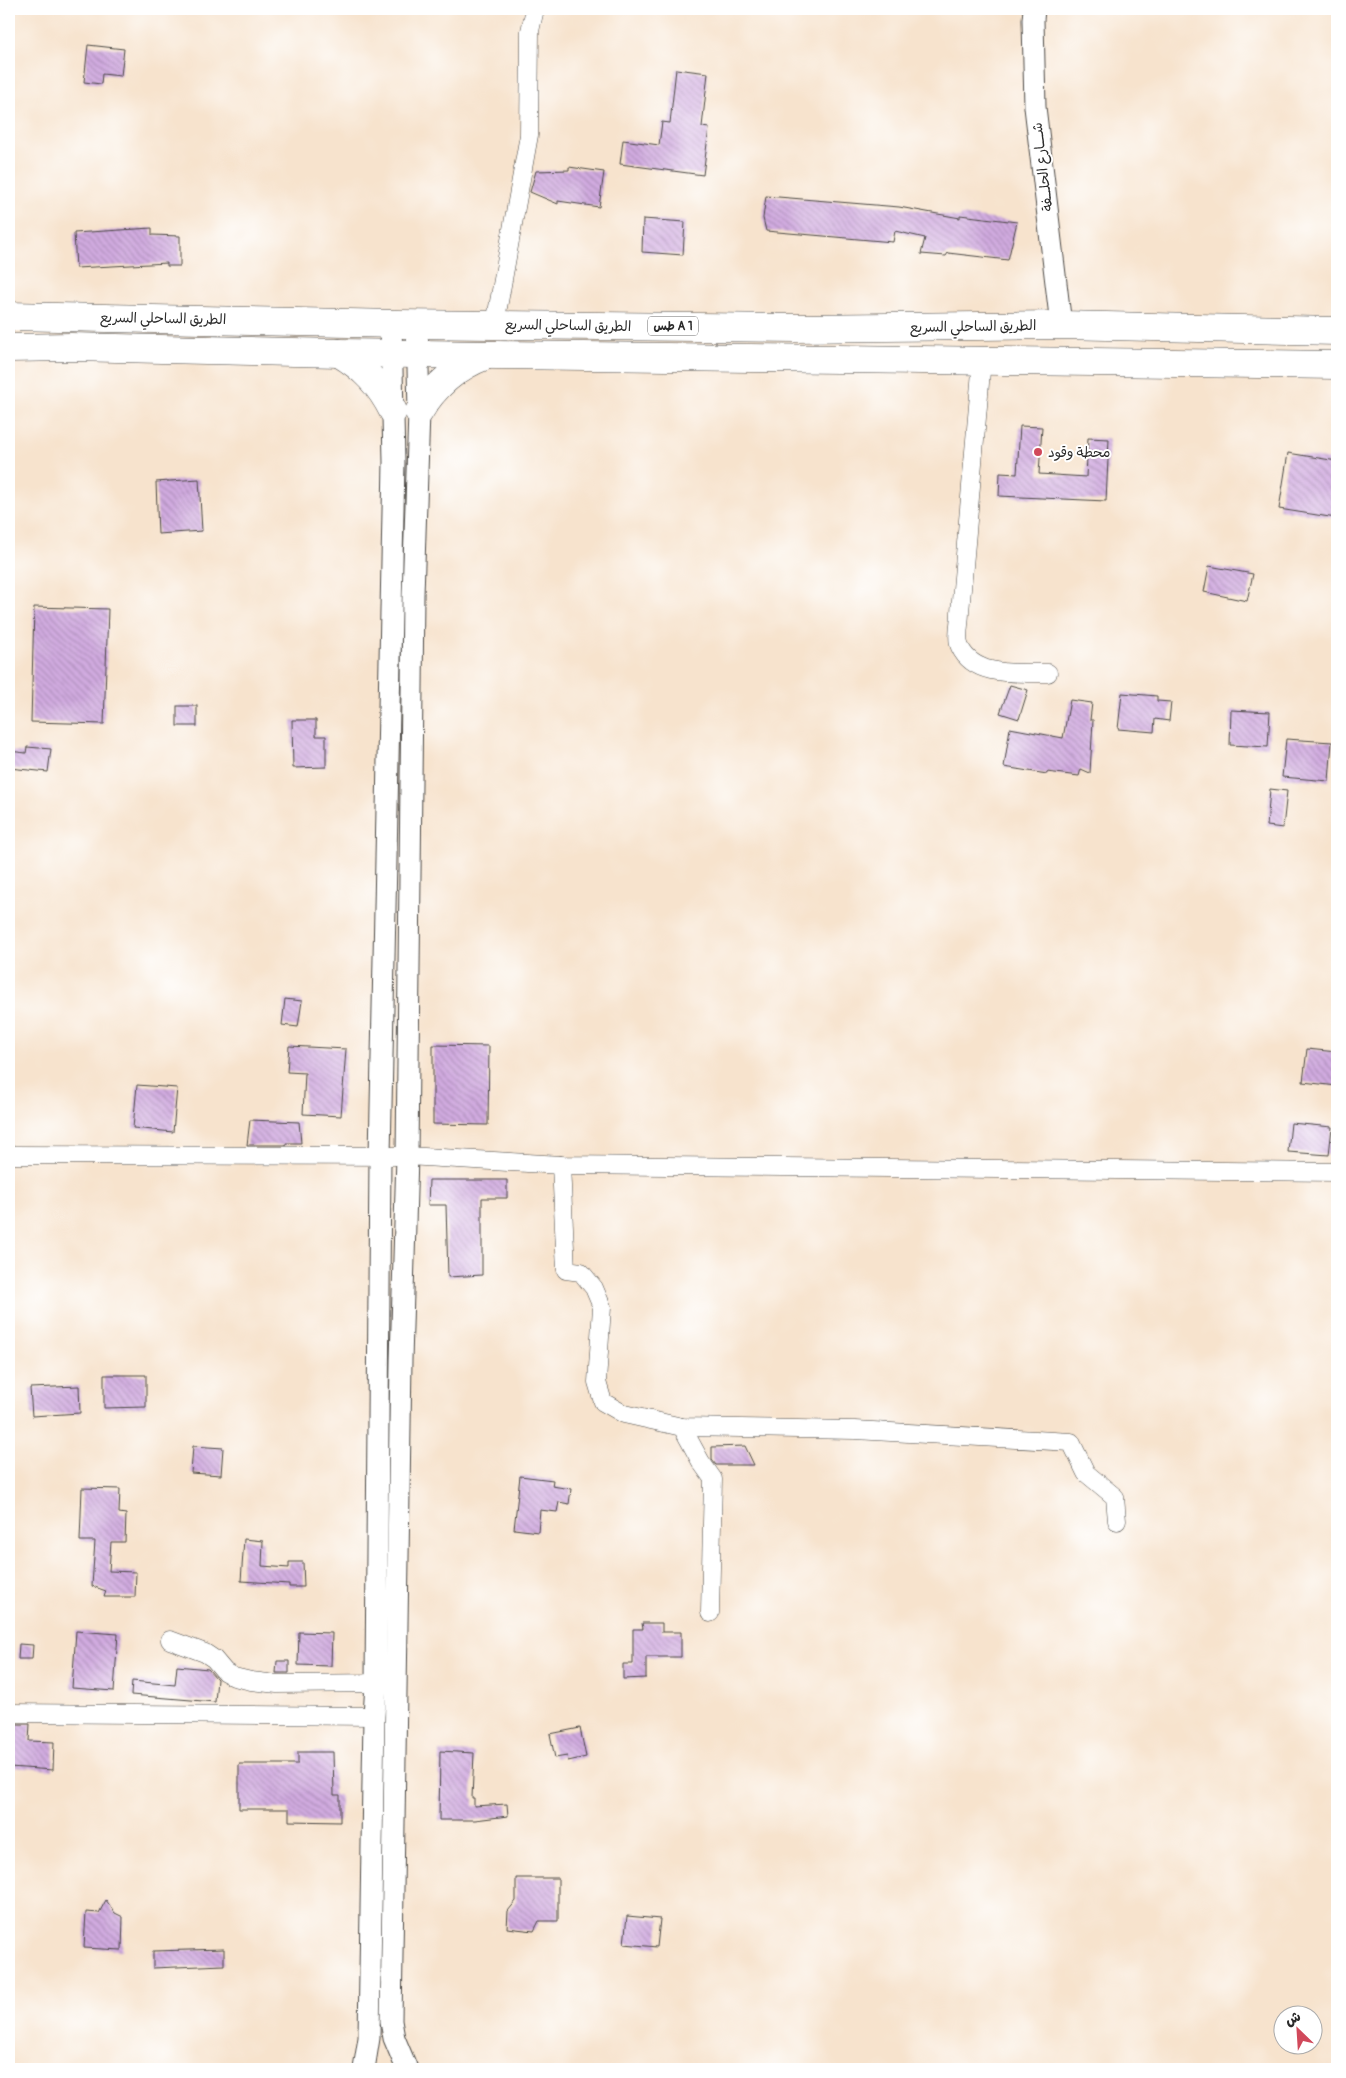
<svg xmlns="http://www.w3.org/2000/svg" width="1346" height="2078" viewBox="0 0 1346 2078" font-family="Pangolin,'Playpen Sans Arabic',sans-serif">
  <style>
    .building { fill: url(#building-back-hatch) }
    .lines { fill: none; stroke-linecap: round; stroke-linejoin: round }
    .minor-casing { stroke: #4a4743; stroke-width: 19 }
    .tertiary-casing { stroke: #4a4743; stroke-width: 23 }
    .trunk-casing { stroke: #4a4743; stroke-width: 29 }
    .minor { stroke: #fff; stroke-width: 18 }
    .tertiary { stroke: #fff; stroke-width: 21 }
    .trunk { stroke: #fff; stroke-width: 28 }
    .poi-dot { fill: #d1495b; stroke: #fff; stroke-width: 2 }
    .labels { text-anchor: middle; stroke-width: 4; stroke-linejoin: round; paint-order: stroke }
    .shield { fill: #fff; stroke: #6b6b6b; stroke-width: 1 }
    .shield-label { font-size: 12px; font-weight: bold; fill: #2b2b2b }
    .street-label { font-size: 14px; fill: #2b2b2b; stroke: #fff }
    .poi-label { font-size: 14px; fill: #2b2b2b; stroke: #fff; text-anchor: start }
  </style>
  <defs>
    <pattern id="building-back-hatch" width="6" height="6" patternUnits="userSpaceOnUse" patternTransform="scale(1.25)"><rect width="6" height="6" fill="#d1abe0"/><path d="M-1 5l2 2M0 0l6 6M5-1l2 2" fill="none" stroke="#aa8bb6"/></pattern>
  </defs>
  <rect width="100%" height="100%" fill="#fff"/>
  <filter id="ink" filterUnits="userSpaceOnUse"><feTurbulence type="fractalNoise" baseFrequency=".02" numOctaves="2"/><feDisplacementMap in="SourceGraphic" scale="10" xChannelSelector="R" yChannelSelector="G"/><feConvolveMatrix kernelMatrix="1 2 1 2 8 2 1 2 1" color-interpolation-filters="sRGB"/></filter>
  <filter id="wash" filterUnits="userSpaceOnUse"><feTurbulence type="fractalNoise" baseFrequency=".0096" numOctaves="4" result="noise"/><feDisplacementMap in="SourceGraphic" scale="20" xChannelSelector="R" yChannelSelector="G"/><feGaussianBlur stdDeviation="1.12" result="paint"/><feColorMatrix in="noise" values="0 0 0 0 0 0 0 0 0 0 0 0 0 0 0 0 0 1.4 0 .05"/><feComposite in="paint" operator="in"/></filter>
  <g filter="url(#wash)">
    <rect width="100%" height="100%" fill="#f7e3cd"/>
    <g id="blocks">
      <!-- building -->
      <g class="building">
        <path d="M 88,45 L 124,49 L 121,76 L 102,74 L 101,84 L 84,82 Z"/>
        <path d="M 676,69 L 708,73 L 702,127 L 709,128 L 703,175 L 620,164 L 623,140 L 659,145 L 662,122 L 670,123 Z"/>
        <path d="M 569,167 L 604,172 L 599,207 L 558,201 L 558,204 L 530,192 L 536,171 L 569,170 Z"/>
        <path d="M 766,196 L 899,207 L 960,218 L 960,215 L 1017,222 L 1008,260 L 948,253 L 946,256 L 921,254 L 925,238 L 895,231 L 893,242 L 766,231 L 763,218 Z"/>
        <path d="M 643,219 L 685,222 L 683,255 L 642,252 Z"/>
        <path d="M 152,228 L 152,235 L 180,236 L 180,266 L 167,266 L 167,263 L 76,268 L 74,233 Z"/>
        <path d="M 1020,426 L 1042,427 L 1039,474 L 1086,477 L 1088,438 L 1109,439 L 1106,501 L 999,496 L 1000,473 L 1017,474 Z"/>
        <path d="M 1288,453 L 1337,461 L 1336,518 L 1279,509 Z"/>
        <path d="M 199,479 L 202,531 L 158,534 L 156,482 Z"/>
        <path d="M 1209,566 L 1253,574 L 1247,601 L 1204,592 Z"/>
        <path d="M 34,607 L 108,609 L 104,724 L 31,722 Z"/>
        <path d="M 1010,685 L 1028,690 L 1019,719 L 1000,713 Z"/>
        <path d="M 1122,693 L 1157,696 L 1157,701 L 1171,702 L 1169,721 L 1155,719 L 1154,732 L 1118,729 Z"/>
        <path d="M 1070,700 L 1092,703 L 1090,720 L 1093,720 L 1090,773 L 1081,769 L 1079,776 L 1047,772 L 1047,774 L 1004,767 L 1010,728 L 1063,738 Z"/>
        <rect x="177" y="706" width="20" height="20"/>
        <path d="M 1231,710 L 1270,712 L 1268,747 L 1230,745 Z"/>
        <path d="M 292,720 L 316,720 L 316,736 L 326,736 L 326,767 L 293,768 Z"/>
        <path d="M 1286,739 L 1332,742 L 1329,781 L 1282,777 Z"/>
        <path d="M 27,747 L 51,749 L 48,772 L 9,768 L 9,751 L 26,753 Z"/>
        <path d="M 1270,789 L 1287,791 L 1283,828 L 1267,826 Z"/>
        <path d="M 285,999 L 302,1001 L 298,1027 L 282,1025 Z"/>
        <path d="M 433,1045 L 489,1046 L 488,1125 L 433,1124 Z"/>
        <path d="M 289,1046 L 346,1049 L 341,1116 L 303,1114 L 305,1073 L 287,1072 Z"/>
        <path d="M 1307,1049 L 1337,1052 L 1337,1086 L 1303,1082 Z"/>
        <path d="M 137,1085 L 177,1088 L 173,1132 L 133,1128 Z"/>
        <path d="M 250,1120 L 299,1122 L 301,1143 L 286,1143 L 286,1145 L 247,1145 Z"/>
        <path d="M 1291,1123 L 1332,1127 L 1329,1155 L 1288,1152 Z"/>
        <path d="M 429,1180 L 507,1180 L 507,1198 L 482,1198 L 482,1275 L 448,1277 L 446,1205 L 428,1205 Z"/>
        <path d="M 104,1375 L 146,1375 L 146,1407 L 104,1408 Z"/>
        <path d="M 79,1386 L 80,1413 L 32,1416 L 30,1388 Z"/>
        <path d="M 193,1446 L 223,1448 L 221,1475 L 191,1473 Z"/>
        <path d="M 745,1446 L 754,1465 L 716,1465 L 712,1460 L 712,1447 Z"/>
        <path d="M 520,1476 L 553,1480 L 552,1486 L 571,1489 L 569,1504 L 559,1502 L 557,1512 L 540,1510 L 538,1532 L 514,1529 Z"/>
        <path d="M 82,1488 L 120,1489 L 119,1513 L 126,1514 L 125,1542 L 111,1542 L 109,1571 L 136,1572 L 135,1597 L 104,1597 L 106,1591 L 92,1586 L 95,1541 L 80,1541 Z"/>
        <path d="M 244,1539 L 263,1541 L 262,1566 L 289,1568 L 289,1562 L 303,1562 L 304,1587 L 289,1587 L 289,1584 L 241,1581 Z"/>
        <path d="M 642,1623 L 662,1623 L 662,1632 L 681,1632 L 681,1657 L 646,1657 L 646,1678 L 623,1679 L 623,1664 L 633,1664 L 633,1629 L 643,1629 Z"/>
        <path d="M 76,1631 L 118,1634 L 114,1691 L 72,1688 Z"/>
        <path d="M 299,1632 L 332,1633 L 331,1666 L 298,1665 Z"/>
        <path d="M 19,1644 L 33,1645 L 32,1659 L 18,1659 Z"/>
        <path d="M 277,1661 L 289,1661 L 289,1673 L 276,1673 Z"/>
        <path d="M 177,1666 L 208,1669 L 217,1679 L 215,1702 L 131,1695 L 132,1681 L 175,1685 Z"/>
        <path d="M 9,1724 L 30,1724 L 29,1741 L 54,1742 L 53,1770 L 9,1767 Z"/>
        <path d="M 580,1728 L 586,1757 L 568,1761 L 567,1756 L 555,1758 L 550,1734 Z"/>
        <path d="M 440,1751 L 474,1753 L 472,1798 L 474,1798 L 474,1806 L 507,1804 L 508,1816 L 475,1820 L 439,1820 Z"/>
        <path d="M 298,1752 L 333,1752 L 334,1795 L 340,1795 L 340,1822 L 289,1821 L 289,1809 L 239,1809 L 239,1764 L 298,1764 Z"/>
        <path d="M 516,1878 L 558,1878 L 558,1921 L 539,1921 L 534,1931 L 507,1928 L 508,1911 L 516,1901 Z"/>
        <path d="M 106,1900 L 115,1913 L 123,1917 L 122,1950 L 84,1948 L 86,1912 L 99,1913 Z"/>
        <path d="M 627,1916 L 660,1919 L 657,1947 L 624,1944 Z"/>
        <path d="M 224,1949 L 224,1965 L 153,1968 L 153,1951 Z"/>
      </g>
    </g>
  </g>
  <g filter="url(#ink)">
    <use href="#blocks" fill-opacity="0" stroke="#4a4743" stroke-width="1"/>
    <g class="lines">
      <!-- minor casing -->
      <g class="minor-casing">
        <g id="minor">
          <path d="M 495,324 L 529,135 L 530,31 L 535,9"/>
          <path d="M 982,360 L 960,612 C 960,622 956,639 960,647 C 975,679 1020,672 1048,673"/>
          <path d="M 9,1155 L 407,1156 L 561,1165 L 1337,1172"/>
          <path d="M 561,1165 L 566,1270 L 581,1272 L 594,1288 L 602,1307 L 597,1382 L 603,1402 L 624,1414 L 682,1427 L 855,1430 L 1071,1442 L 1086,1473 L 1115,1497 L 1117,1521"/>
          <path d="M 682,1427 L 701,1462 L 713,1479 L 710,1613"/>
          <path d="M 170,1640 L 205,1653 L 214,1659 L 225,1672 L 234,1677 L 251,1681 L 277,1684 L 388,1683"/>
          <path d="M 9,1713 L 374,1716"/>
        </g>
      </g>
      <!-- tertiary casing -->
      <g class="tertiary-casing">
        <g id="tertiary">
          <path d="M 1034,9 L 1033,20 L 1035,107 L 1061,325"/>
          <path d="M 364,2069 L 369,2038 L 374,1716 L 376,1684 L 380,1156 L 394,462 L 391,323"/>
          <path d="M 407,2069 L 394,2038 L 391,2021 L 401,1360 L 407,1156 L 413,595 L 419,412 L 417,324"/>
        </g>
      </g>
      <!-- trunk casing -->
      <g class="trunk-casing">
        <g id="trunk">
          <path d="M 9,316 L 399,324 L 796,328 L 1061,325 L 1337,331"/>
          <path d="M 9,348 L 71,347 L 339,353 L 1337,365"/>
          <path d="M 339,353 C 364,368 380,385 393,411"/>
          <path d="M 419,412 C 435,385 456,367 485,356"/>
        </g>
      </g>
      <!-- minor -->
      <use href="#minor" class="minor"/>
      <!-- tertiary -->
      <use href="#tertiary" class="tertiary"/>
      <!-- trunk -->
      <use href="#trunk" class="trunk"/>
    </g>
  </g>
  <!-- markers -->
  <circle class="poi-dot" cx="1038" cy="452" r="5"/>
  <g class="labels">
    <!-- shield labels -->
    <rect class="shield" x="648" y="316.5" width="50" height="19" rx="4"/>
    <g class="shield-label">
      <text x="673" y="330">طس A 1</text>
    </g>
    <!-- street labels -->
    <g class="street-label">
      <text transform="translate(1042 167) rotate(-97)" y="5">شــــارع الحلـــفة</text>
      <text transform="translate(163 318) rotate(1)" y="5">الطريق الساحلي السريع</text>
      <text transform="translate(568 325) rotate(1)" y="5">الطريق الساحلي السريع</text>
      <text transform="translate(973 326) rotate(-1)" y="5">الطريق الساحلي السريع</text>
    </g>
    <!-- poi labels -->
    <g class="poi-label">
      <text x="1048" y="457">محطة وقود</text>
    </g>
  </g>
  <!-- margin -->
  <rect width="1346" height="2078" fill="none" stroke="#fff" stroke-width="30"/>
  <!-- north arrow -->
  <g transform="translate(1298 2030) rotate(335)"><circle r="24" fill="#ffffff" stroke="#aaaaaa"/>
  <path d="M0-4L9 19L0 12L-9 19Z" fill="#d1495b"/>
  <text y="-8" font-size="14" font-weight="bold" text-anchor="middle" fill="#2b2b2b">ش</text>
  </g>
</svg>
